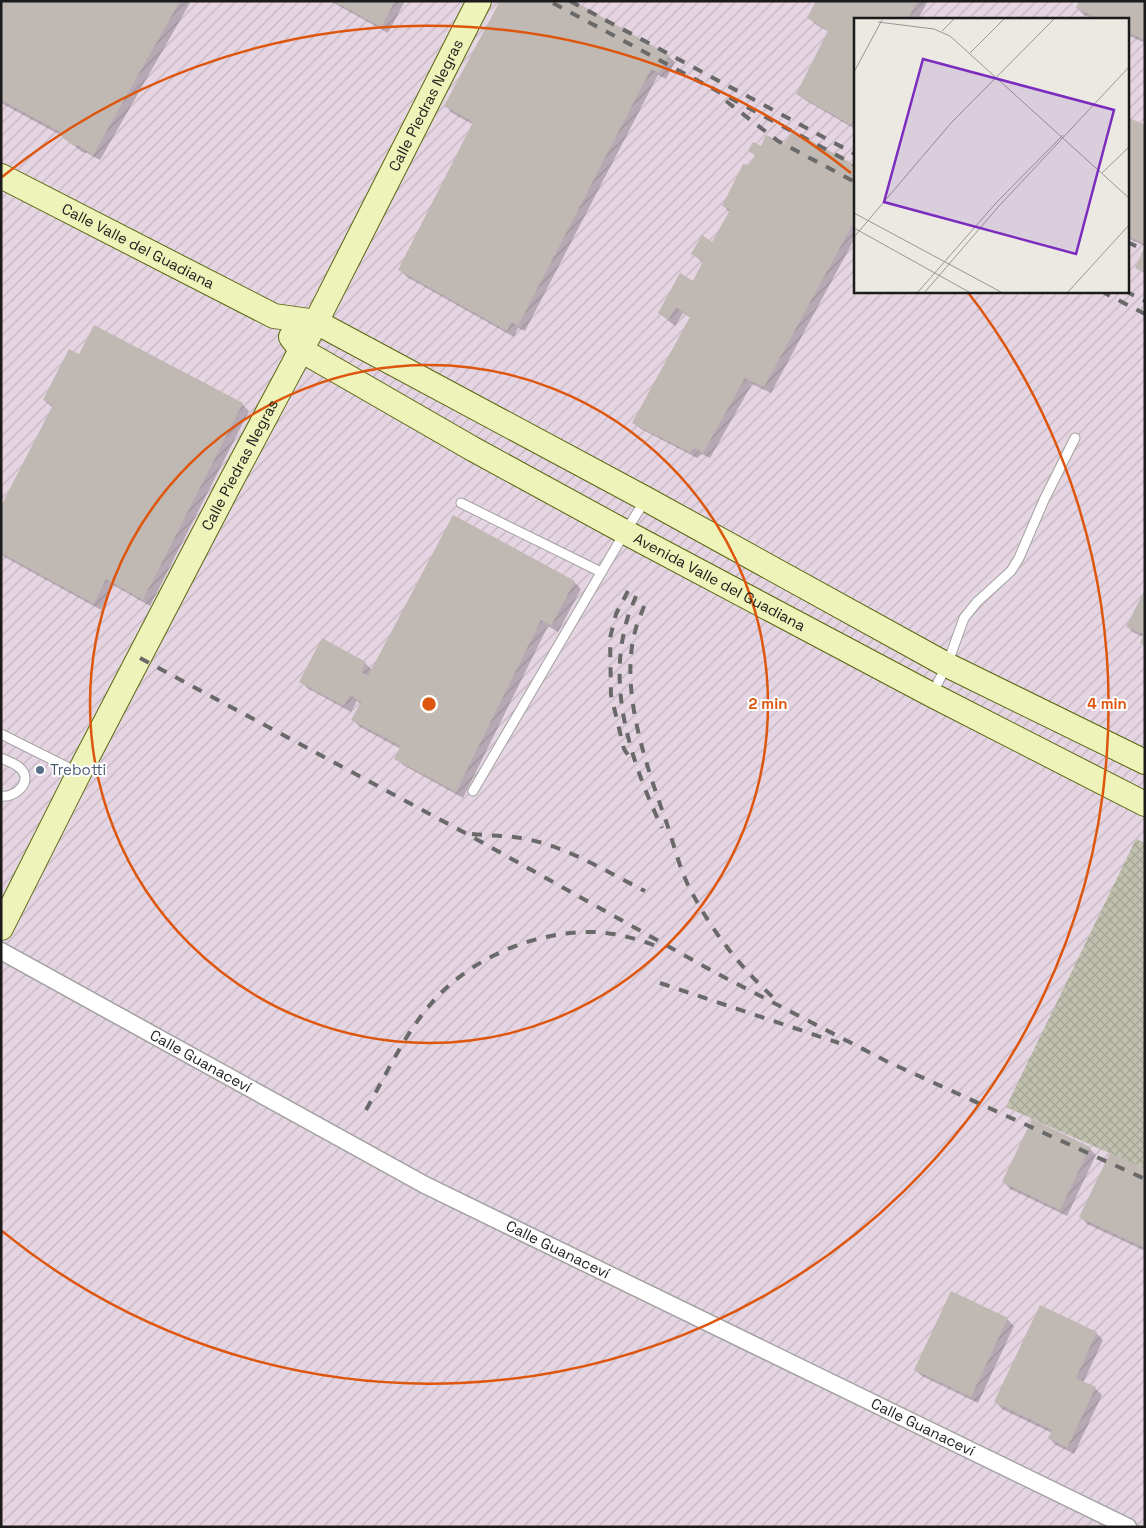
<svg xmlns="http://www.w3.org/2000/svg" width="1146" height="1528" viewBox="0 0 1146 1528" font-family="'Space Grotesk',sans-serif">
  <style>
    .industrial { fill: url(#industrial-furrows); fill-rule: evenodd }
    .construction { fill: url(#construction-cross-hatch) }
    .shadow { fill: #0003 }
    .building { fill: #c0b8b2 }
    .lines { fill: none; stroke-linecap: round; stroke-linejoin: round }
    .service-casing { stroke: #a2a2a2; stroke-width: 11 }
    .minor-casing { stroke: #a2a2a2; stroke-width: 19 }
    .secondary-casing { stroke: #59670e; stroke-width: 26 }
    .service { stroke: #fff; stroke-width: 9 }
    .minor { stroke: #fff; stroke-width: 16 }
    .secondary { stroke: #edf3b9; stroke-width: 24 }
    .rail { stroke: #696969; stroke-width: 4; stroke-dasharray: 10 10; stroke-linecap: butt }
    .ring { fill: none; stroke: #de560d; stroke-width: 2.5 }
    .service-dot { fill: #5c6f8a; stroke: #fff; stroke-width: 2 }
    .labels { text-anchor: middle; stroke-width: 4; stroke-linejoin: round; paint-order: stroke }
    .street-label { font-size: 15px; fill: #1b1b1b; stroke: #fff }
    .service-label { font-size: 15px; fill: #4e5e75; stroke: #fff; text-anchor: start }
    .inset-road { fill: none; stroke: #989792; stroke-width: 1 }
    .view { fill: #7b2cbf; fill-opacity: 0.15; stroke: #7b2cbf; stroke-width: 2.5 }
    .inset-edge { fill: none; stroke: #1b1b1b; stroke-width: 2.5 }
    .centre { fill: #de560d; stroke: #fff; stroke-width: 2.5 }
    .ring-label { font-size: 15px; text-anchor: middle; font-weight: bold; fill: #de560d; stroke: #fff; stroke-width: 4; stroke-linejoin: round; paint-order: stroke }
  </style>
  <defs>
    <pattern id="industrial-furrows" width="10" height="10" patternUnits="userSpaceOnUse" patternTransform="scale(1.25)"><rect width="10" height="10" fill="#e5d4e1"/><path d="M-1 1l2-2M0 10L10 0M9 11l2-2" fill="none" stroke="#c4b5c0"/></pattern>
    <pattern id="construction-cross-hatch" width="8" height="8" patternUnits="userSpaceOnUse" patternTransform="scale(1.25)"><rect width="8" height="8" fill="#bfc0ae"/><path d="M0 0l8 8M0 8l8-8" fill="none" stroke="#a4a495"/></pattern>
  </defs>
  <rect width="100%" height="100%" fill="#ece9e2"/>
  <!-- industrial -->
  <path class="industrial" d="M 1,1 L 1145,1 L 1145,1527 L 1,1527 ZM 855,19 L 1127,19 L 1127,291 L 855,291 Z"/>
  <!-- construction -->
  <path class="construction" d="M 1136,839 L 1145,843 L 1145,1169 L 1006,1107 Z"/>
  <!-- shadow -->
  <g class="shadow">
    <path d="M 1,1 L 191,1 L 100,160 L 87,153 L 82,152 L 64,137 L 1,103 Z"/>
    <path d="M 330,1 L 405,1 L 388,33 Z"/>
    <path d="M 817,1 L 928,1 L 918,19 L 855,19 L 855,129 L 805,100 L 798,94 L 829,32 L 815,24 L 809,17 Z"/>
    <path d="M 1145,1 L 1145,43 L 1127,35 L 1127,19 L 1093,19 L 1084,15 L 1077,8 Z"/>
    <path d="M 668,56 L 675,62 L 666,79 L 658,75 L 525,331 L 518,328 L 514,337 L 407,277 L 400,270 L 474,125 L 452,113 L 446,106 Z"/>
    <path d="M 1127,119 L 1145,127 L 1145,246 L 1127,238 Z"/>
    <path d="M 785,145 L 855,166 L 855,238 L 771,393 L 752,384 L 710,458 L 702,454 L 697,458 L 641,429 L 634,423 L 691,318 L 683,313 L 675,326 L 659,313 L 693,283 L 704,263 L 692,254 L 713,244 L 730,213 L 724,206 L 756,156 L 750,151 Z"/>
    <path d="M 44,400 L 242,404 L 249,411 L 150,606 L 113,585 L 101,610 L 1,555 L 1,508 L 53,408 Z"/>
    <path d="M 574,582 L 581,589 L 558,632 L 548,626 L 463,798 L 403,765 L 396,758 L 401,749 L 360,727 L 353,720 L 361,704 L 357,701 L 351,712 L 307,688 L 301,681 L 365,663 L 372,670 Z"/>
    <path d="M 1145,592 L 1145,645 L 1142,642 L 1144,637 L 1134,633 L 1127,626 Z"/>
    <path d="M 1089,1148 L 1096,1155 L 1067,1216 L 1010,1189 L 1004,1182 Z"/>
    <path d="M 1145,1171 L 1145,1251 L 1087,1224 L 1081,1217 Z"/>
    <path d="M 952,1292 L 1007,1319 L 1014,1326 L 978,1403 L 922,1376 L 915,1370 Z"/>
    <path d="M 1041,1307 L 1096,1333 L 1103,1340 L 1083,1383 L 1095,1388 L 1102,1395 L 1074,1454 L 1056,1445 L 1049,1438 L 1052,1433 L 1002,1409 L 996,1402 Z"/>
  </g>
  <!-- building -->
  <g class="building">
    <path d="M 1,1 L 180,1 L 93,155 L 79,146 L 74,146 L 63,138 L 60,132 L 1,100 Z"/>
    <path d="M 333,1 L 395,1 L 381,27 Z"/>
    <path d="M 500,1 L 574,1 L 669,55 L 659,73 L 651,69 L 518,326 L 511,322 L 507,331 L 398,270 L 473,122 L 444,106 Z"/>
    <path d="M 816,1 L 917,1 L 908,19 L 855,19 L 855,117 L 851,125 L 796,94 L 828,31 L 807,18 Z"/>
    <path d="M 1079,1 L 1145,1 L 1145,40 L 1127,32 L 1127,19 L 1099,19 L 1076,8 Z"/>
    <path d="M 1127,117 L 1145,125 L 1145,244 L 1127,236 Z"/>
    <path d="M 793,131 L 855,165 L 855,220 L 764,387 L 745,378 L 703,453 L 695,448 L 689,452 L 632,423 L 690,317 L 676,307 L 668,320 L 658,313 L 680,273 L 693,281 L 703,261 L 691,254 L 702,235 L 712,242 L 730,210 L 722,206 L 743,164 L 749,165 L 755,155 L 748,151 L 753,142 L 761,146 L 766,135 L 784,143 Z"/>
    <path d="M 1145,246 L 1145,273 L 1135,268 Z"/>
    <path d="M 94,325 L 243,403 L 143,600 L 106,579 L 94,604 L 1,553 L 1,506 L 53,405 L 43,400 L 69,349 L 79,354 Z"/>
    <path d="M 453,515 L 575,581 L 551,626 L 541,620 L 456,792 L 394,759 L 401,746 L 351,720 L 361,702 L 350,695 L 344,706 L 299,682 L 322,638 L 366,662 L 361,672 L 368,676 Z"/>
    <path d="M 1145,589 L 1145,645 L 1140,643 L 1144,634 L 1126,627 Z"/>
    <path d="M 1032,1119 L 1090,1147 L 1060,1210 L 1002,1182 Z"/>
    <path d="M 1110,1153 L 1145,1169 L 1145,1248 L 1079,1217 Z"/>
    <path d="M 951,1291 L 1008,1318 L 971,1397 L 914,1370 Z"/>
    <path d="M 1040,1305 L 1097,1332 L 1076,1378 L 1096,1387 L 1067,1448 L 1048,1438 L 1052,1430 L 994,1402 Z"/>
  </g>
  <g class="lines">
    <!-- service casing -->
    <g class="service-casing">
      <g id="service">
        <path d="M 461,503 L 601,572"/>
        <path d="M 932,694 L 947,665 L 964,618 L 977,602 L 1011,571 L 1019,558 L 1044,500 L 1075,438"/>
        <path d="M 1,734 L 79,773"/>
        <path d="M 1,758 C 7,761 15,763 20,768 C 34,781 16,798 1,796"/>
        <path d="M 473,791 L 625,532 L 646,499"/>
      </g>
    </g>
    <!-- minor casing -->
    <g class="minor-casing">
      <g id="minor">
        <path id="s1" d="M 1,951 L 425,1185 L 1128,1527"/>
      </g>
    </g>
    <!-- secondary casing -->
    <g class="secondary-casing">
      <g id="secondary">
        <path id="s2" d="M 1,176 L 274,316 L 316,322 L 646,499 L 947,665 L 1145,762"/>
        <path id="s3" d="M 291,337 L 301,350 L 473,449 L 625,532 L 932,695 L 1145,804"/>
        <path id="s4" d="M 1,928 L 79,773 L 229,485 L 316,322 L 479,1"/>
      </g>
    </g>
    <!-- service -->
    <use href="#service" class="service"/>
    <!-- minor -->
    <use href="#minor" class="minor"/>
    <!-- secondary -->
    <use href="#secondary" class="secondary"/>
    <!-- rail -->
    <g class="rail">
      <path d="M 570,1 L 855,154"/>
      <path d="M 553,3 L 855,165"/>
      <path d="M 726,101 L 778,141 L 855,182"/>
      <path d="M 1127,242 L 1145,250"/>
      <path d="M 1101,291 L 1145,314"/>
      <path d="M 1125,291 L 1145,301"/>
      <path d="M 628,591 L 616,614 L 610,638 L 611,695 L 624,749 L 628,755"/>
      <path d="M 636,596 C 632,606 627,617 625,628 C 608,696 634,768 662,828"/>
      <path d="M 644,606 C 642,613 638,620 636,628 C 618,689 647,767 667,824 C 674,845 680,870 690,889 C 713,933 740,967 776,1000"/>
      <path d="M 140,658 L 467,834 L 716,973 L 886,1061 L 1145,1179"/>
      <path d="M 472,834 C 490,836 508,835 526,839 C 568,847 607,872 645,891"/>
      <path d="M 660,983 L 839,1043"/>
      <path d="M 366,1110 C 386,1075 403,1037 429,1006 C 467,960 531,932 590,932 C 613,932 635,938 656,946"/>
    </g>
  </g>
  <!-- distance rings -->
  <g class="ring">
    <circle cx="429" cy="704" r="339"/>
    <path d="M2 177A678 678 0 0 1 851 173M967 291A678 678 0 0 1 2 1231"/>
  </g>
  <!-- markers -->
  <circle class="service-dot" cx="40" cy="770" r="5"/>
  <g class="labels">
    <!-- street labels -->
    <g class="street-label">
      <text dy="5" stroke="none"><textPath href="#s4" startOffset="926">Calle Piedras Negras</textPath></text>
      <text dy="5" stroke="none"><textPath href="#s2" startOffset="154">Calle Valle del Guadiana</textPath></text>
      <text dy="5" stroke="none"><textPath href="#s4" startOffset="521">Calle Piedras Negras</textPath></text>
      <text dy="5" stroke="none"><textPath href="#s3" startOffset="495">Avenida Valle del Guadiana</textPath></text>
      <text dy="5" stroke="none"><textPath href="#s1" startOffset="228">Calle Guanaceví</textPath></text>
      <text dy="5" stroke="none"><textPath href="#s1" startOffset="632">Calle Guanaceví</textPath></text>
      <text dy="5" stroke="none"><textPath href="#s1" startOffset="1038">Calle Guanaceví</textPath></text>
    </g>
    <!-- service labels -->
    <g class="service-label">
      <text x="50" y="775">Trebotti</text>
    </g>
  </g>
  <!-- overview -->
  <g transform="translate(854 18)">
    <rect width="275" height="275" fill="#ece9e2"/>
    <path class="inset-road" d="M 24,4 L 80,11 L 96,18 L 275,180M 88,13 L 100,1M 116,35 L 150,1M 0,54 L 28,2M 248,155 L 275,129M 0,195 L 147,274M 0,210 L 115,274M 0,219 L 97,105 L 200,1M 64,274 L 142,185 L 209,117M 71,274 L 145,188 L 275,49M 214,274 L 275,207"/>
    <path class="view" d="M 69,41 L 260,92 L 222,236 L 30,184 Z"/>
    <rect width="275" height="275" class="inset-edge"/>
  </g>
  <circle cx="429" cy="704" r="8" class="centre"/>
  <g class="ring-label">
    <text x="768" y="709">2 min</text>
    <text x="1107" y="709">4 min</text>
  </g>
  <!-- border -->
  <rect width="1146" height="1528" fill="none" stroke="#1b1b1b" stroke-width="5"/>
</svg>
